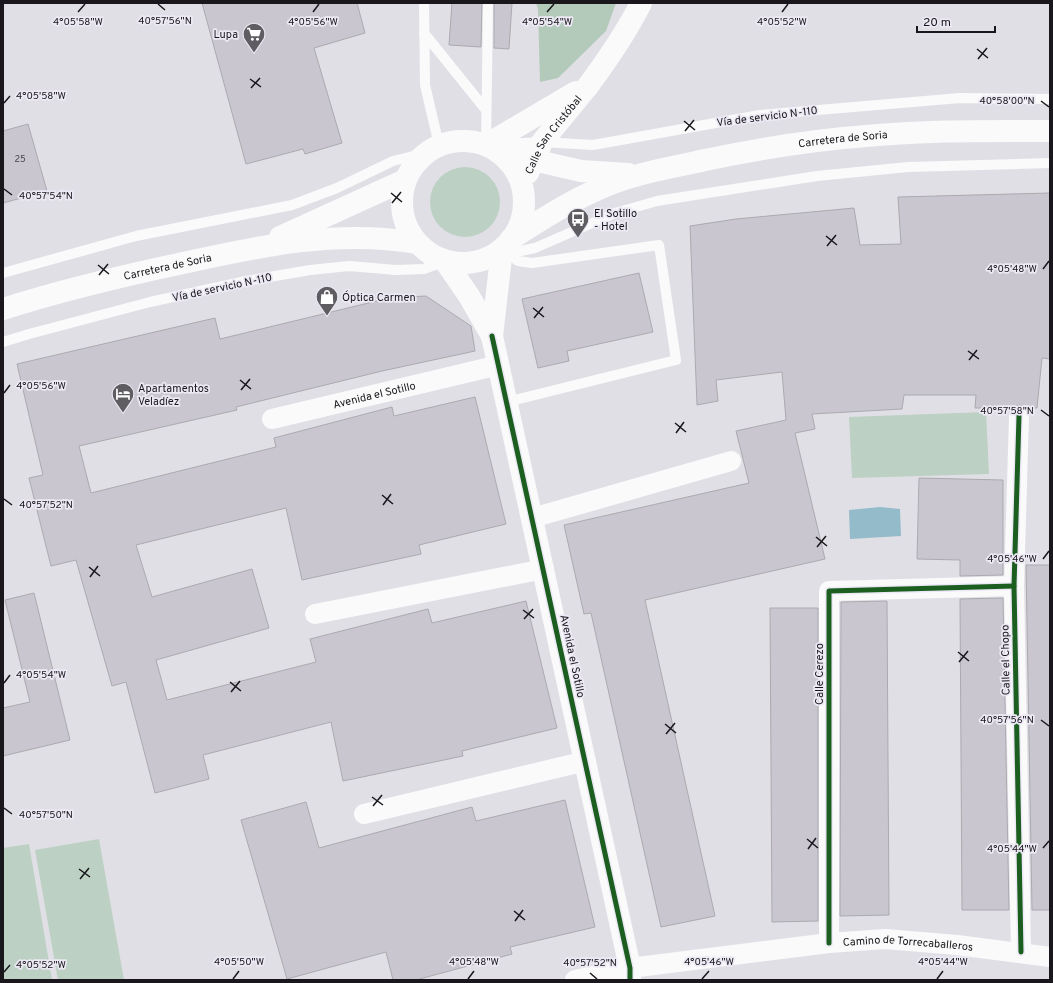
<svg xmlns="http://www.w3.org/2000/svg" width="1053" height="983" viewBox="0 0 1053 983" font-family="Overpass,sans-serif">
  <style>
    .green { fill: #bcd0c3 }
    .forest { fill: #b3caba }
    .water { fill: #93bbca }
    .building { fill: #c9c6d0; stroke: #abaaaf }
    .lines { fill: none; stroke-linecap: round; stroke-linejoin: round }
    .lane { stroke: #fafafb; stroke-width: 10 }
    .street { stroke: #fafafb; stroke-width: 20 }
    .secondary { stroke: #fafafb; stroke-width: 22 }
    .highway { stroke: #fafafb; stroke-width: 22 }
    .cycleway-casing { stroke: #ece9f5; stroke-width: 8 }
    .cycleway { stroke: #1b5e20; stroke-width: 5 }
    .ticks { fill: none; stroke: #19171b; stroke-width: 1.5 }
    .labels { text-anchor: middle; stroke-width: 3.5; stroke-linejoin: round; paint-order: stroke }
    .number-label { font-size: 9px; fill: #48464b }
    .poi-label { font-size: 11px; fill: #19171b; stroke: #ece9f5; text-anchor: start }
    .street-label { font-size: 11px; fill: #19171b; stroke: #ece9f5 }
    .ticks-label { font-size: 10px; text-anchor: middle; fill: #19171b; stroke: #ece9f5; stroke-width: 3.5; stroke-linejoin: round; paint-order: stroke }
  </style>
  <rect width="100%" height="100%" fill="#e0dfe5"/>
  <!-- green -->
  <g class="green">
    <circle cx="465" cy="202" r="35"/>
    <path d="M 986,412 L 989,474 L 852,478 L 849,417 Z"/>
    <path d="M 99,839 L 124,980 L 58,980 L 35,850 Z"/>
    <path d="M 29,844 L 52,980 L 3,980 L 3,848 Z"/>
  </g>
  <!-- forest -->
  <path class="forest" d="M 536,3 L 616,3 L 606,31 L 558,78 L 540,82 L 538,9 Z"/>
  <!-- water -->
  <path class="water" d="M 880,507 L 900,509 L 901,536 L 850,539 L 849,510 Z"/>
  <!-- building -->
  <g class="building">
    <path d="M 202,3 L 357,3 L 365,33 L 314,48 L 342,143 L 305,154 L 303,149 L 246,164 Z"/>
    <path d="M 452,3 L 482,3 L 481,47 L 449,45 Z"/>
    <path d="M 494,3 L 512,3 L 509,49 L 494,48 Z"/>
    <path d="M 28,124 L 47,191 L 3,203 L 3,131 Z"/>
    <path d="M 1050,193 L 1050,359 L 1042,358 L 1037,408 L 1027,408 L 1019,405 L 1011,408 L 975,408 L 976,395 L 904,395 L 902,409 L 812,414 L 815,429 L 795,433 L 825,559 L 645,600 L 715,916 L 661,927 L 591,613 L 584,614 L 564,525 L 749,483 L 736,431 L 786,420 L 782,372 L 716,380 L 718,401 L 697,405 L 690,226 L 736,219 L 854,208 L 860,245 L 901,244 L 898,197 Z"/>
    <path d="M 639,273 L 653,332 L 567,351 L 569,361 L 538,368 L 522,299 Z"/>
    <path d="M 426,296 L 471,326 L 475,351 L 382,371 L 236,407 L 237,410 L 79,446 L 91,493 L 276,447 L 274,438 L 392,407 L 394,416 L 475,397 L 506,524 L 419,545 L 421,554 L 302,580 L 286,508 L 136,545 L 152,597 L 252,569 L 269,628 L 156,660 L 167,700 L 316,662 L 310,639 L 428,609 L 432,623 L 526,601 L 557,728 L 462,751 L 463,756 L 343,781 L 331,722 L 203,755 L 209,779 L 155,793 L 126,682 L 112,686 L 76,560 L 51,566 L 29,478 L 43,475 L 17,364 L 215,318 L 220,339 L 389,298 Z"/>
    <path d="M 919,478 L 1003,480 L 1003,575 L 960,576 L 960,560 L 917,559 Z"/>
    <path d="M 1026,565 L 1050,565 L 1050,910 L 1032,910 Z"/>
    <path d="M 34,593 L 70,740 L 3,756 L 3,708 L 30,702 L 5,600 Z"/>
    <path d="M 1003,598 L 1009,910 L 962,910 L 960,599 Z"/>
    <path d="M 887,601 L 889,915 L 840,916 L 841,602 Z"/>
    <path d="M 770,608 L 818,608 L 818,921 L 772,922 Z"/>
    <path d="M 565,800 L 595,927 L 510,947 L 512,954 L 416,980 L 393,980 L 386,952 L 287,979 L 241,820 L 306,802 L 319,848 L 472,807 L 476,821 Z"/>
  </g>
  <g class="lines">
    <!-- lane -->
    <g class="lane">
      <path d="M 424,3 L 425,85 L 439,145"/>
      <path d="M 488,3 L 486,145 L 542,142 L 593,145 L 760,115 L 960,98 L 1050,99"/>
      <path d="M 424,33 L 486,110"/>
      <path d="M 502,249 L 521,251 L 535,248 L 615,213 L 657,201 L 817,176 L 908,167 L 1050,163"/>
      <path d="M 502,249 L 518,261 L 532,263 L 659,245 L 676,360 L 507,402"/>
      <path d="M 3,273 L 136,236 L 292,205 L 337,188 L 393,161 L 425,153"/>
      <path d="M 3,342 L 29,334 L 150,302 L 246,281 L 310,270 L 349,266 L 396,270 L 424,269 L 445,261"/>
    </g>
    <!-- street -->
    <g class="street">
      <path d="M 1019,416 L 1014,586 L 1021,952"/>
      <path id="s1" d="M 272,419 L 499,365"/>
      <path d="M 532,518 L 731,461"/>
      <path d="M 315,614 L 544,569"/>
      <path d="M 364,814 L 586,761"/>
      <path d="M 829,943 L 829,591 L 1014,586"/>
      <path id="s2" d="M 575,980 L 630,968 L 829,943 L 885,939 L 957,945 L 1050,957"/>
    </g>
    <!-- secondary -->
    <g class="secondary">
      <path d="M 588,86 C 608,59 626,33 641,3"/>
      <path d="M 492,336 L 630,968 L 630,980"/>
    </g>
    <!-- highway -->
    <g class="highway">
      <circle cx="463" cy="202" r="61"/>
      <path d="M 486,145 L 576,92"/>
      <path d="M 498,152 L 581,171 L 628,174"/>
      <path id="s3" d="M 528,173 L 542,142 L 588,86"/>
      <path d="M 280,237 L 405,180"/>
      <path id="s4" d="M 511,239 C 541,220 570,201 603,187 C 635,173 671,168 705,160 C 758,149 812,140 866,136 C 927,130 989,131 1050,131"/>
      <path d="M 445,261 L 469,296 L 492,336"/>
      <path id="s5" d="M 3,309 C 62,290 122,276 183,263 C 260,246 338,229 417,243"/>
      <path d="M 492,336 L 502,249"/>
    </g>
    <!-- cycleway casing -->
    <g class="cycleway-casing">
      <g id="cycleway">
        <path d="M 492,336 L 630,968 L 630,980"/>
        <path d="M 1019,416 L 1014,586 L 1021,952"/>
        <path d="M 829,943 L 829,591 L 1014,586"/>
      </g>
    </g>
    <!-- cycleway -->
    <use href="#cycleway" class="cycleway"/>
  </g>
  <!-- ticks -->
  <path class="ticks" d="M 158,4 L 165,10M 78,12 L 85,4M 313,12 L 319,4M 547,12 L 554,4M 782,12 L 788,4M 977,49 L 988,58M 978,59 L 987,48M 250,79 L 261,87M 251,88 L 260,78M 1041,101 L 1049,107M 4,103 L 10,96M 684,121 L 695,130M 685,131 L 694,120M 4,189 L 12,195M 391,193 L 402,202M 392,203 L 401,192M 826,236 L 837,245M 827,246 L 836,235M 98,265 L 109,274M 1043,269 L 1049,261M 99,275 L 108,264M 533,308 L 544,317M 534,318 L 543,307M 968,351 L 979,359M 969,360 L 977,350M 240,380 L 251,389M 241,390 L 250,379M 4,393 L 10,385M 1041,410 L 1049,416M 675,423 L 686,432M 676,433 L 684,422M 382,495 L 393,504M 4,499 L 12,505M 383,505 L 391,494M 816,537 L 827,546M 817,547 L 826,536M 1043,559 L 1049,551M 89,567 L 100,576M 90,577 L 98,566M 523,610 L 534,618M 524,619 L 533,609M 958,652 L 969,661M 959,662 L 968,651M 230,682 L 241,691M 4,683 L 10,675M 231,692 L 240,681M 1041,720 L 1049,726M 665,724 L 676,733M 666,734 L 675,723M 372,797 L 383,805M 373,806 L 382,795M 4,808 L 12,814M 807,839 L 818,848M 1043,848 L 1049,841M 808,849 L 816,838M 79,869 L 90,877M 80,879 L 89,868M 514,911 L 525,920M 515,921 L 523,910M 4,972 L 10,965M 590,973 L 597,979M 233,979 L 239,971M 468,979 L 474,971M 702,979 L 709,971M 937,979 L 943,971"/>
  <!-- icons -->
  <defs>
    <g id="supermarket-pin" transform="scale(1.15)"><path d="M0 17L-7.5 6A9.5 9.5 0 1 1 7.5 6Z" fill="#5f5d62" stroke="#ece9f5"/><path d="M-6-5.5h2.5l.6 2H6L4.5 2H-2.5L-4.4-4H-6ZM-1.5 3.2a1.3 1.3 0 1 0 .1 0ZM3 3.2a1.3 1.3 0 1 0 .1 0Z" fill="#fff"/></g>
    <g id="bus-pin" transform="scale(1.15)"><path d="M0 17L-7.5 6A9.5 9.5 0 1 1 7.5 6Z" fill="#5f5d62" stroke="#ece9f5"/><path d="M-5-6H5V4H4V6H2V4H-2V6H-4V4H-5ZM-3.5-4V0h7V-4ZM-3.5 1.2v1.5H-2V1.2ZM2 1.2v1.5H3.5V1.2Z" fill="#fff"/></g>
    <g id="shop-pin" transform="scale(1.15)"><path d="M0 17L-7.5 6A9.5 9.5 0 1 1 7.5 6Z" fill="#5f5d62" stroke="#ece9f5"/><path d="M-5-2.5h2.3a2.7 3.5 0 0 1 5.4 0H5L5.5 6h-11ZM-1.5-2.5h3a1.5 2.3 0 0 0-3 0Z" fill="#fff"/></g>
    <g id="hotel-pin" transform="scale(1.15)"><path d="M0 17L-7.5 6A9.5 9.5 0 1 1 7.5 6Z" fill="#5f5d62" stroke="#ece9f5"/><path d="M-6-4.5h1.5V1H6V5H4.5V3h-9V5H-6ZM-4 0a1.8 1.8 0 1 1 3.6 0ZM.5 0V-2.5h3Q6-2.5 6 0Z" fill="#fff"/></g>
  </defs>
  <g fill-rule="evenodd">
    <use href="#supermarket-pin" x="254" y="34"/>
    <use href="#bus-pin" x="578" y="219"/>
    <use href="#shop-pin" x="327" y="297"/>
    <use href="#hotel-pin" x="123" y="394"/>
  </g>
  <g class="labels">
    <!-- number labels -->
    <g class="number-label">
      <text x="20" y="162">25</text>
    </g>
    <!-- poi labels -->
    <g class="poi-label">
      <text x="238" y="38" text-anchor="end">Lupa</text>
      <text x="594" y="217">El Sotillo<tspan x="594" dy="13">- Hotel</tspan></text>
      <text x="342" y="301">Óptica Carmen</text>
      <text x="138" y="392">Apartamentos<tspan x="138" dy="13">Veladíez</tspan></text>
    </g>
    <!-- street labels -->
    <g class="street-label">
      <text transform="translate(767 116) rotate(-7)" y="4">Vía de servicio N-110</text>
      <text dy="4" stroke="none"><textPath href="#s3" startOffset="46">Calle San Cristóbal</textPath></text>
      <text dy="4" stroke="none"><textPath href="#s4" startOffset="351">Carretera de Soria</textPath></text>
      <text dy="4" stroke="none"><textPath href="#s5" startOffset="170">Carretera de Soria</textPath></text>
      <text transform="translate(222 287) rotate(-12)" y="4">Vía de servicio N-110</text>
      <text dy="4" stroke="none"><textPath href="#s1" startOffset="105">Avenida el Sotillo</textPath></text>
      <text transform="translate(573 656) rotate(78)" y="4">Avenida el Sotillo</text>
      <text transform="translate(1005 660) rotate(-91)" y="4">Calle el Chopo</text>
      <text transform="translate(819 674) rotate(-90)" y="4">Calle Cerezo</text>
      <text dy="4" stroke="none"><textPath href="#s2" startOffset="336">Camino de Torrecaballeros</textPath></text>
    </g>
  </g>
  <g class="ticks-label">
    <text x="165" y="24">40°57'56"N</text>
    <text x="78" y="25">4°05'58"W</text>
    <text x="313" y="25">4°05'56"W</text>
    <text x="547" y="25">4°05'54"W</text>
    <text x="782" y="25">4°05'52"W</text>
    <text x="41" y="99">4°05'58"W</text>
    <text x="1007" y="104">40°58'00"N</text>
    <text x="46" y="199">40°57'54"N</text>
    <text x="1012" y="272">4°05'48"W</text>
    <text x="41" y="389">4°05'56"W</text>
    <text x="1007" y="414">40°57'58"N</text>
    <text x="46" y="508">40°57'52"N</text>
    <text x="1012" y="562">4°05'46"W</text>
    <text x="41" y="678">4°05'54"W</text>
    <text x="1007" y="723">40°57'56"N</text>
    <text x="46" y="818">40°57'50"N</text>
    <text x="1012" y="852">4°05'44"W</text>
    <text x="239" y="965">4°05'50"W</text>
    <text x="474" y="965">4°05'48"W</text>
    <text x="709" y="965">4°05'46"W</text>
    <text x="943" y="965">4°05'44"W</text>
    <text x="590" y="966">40°57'52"N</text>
    <text x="41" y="968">4°05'52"W</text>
  </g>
  <!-- border -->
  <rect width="1053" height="983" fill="none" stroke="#19171b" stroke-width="8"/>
  <!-- scale -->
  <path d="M917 26v6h78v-6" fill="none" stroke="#19171b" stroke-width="2"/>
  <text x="923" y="26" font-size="12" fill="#19171b" stroke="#ece9f5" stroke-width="3" paint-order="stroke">20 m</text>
</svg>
